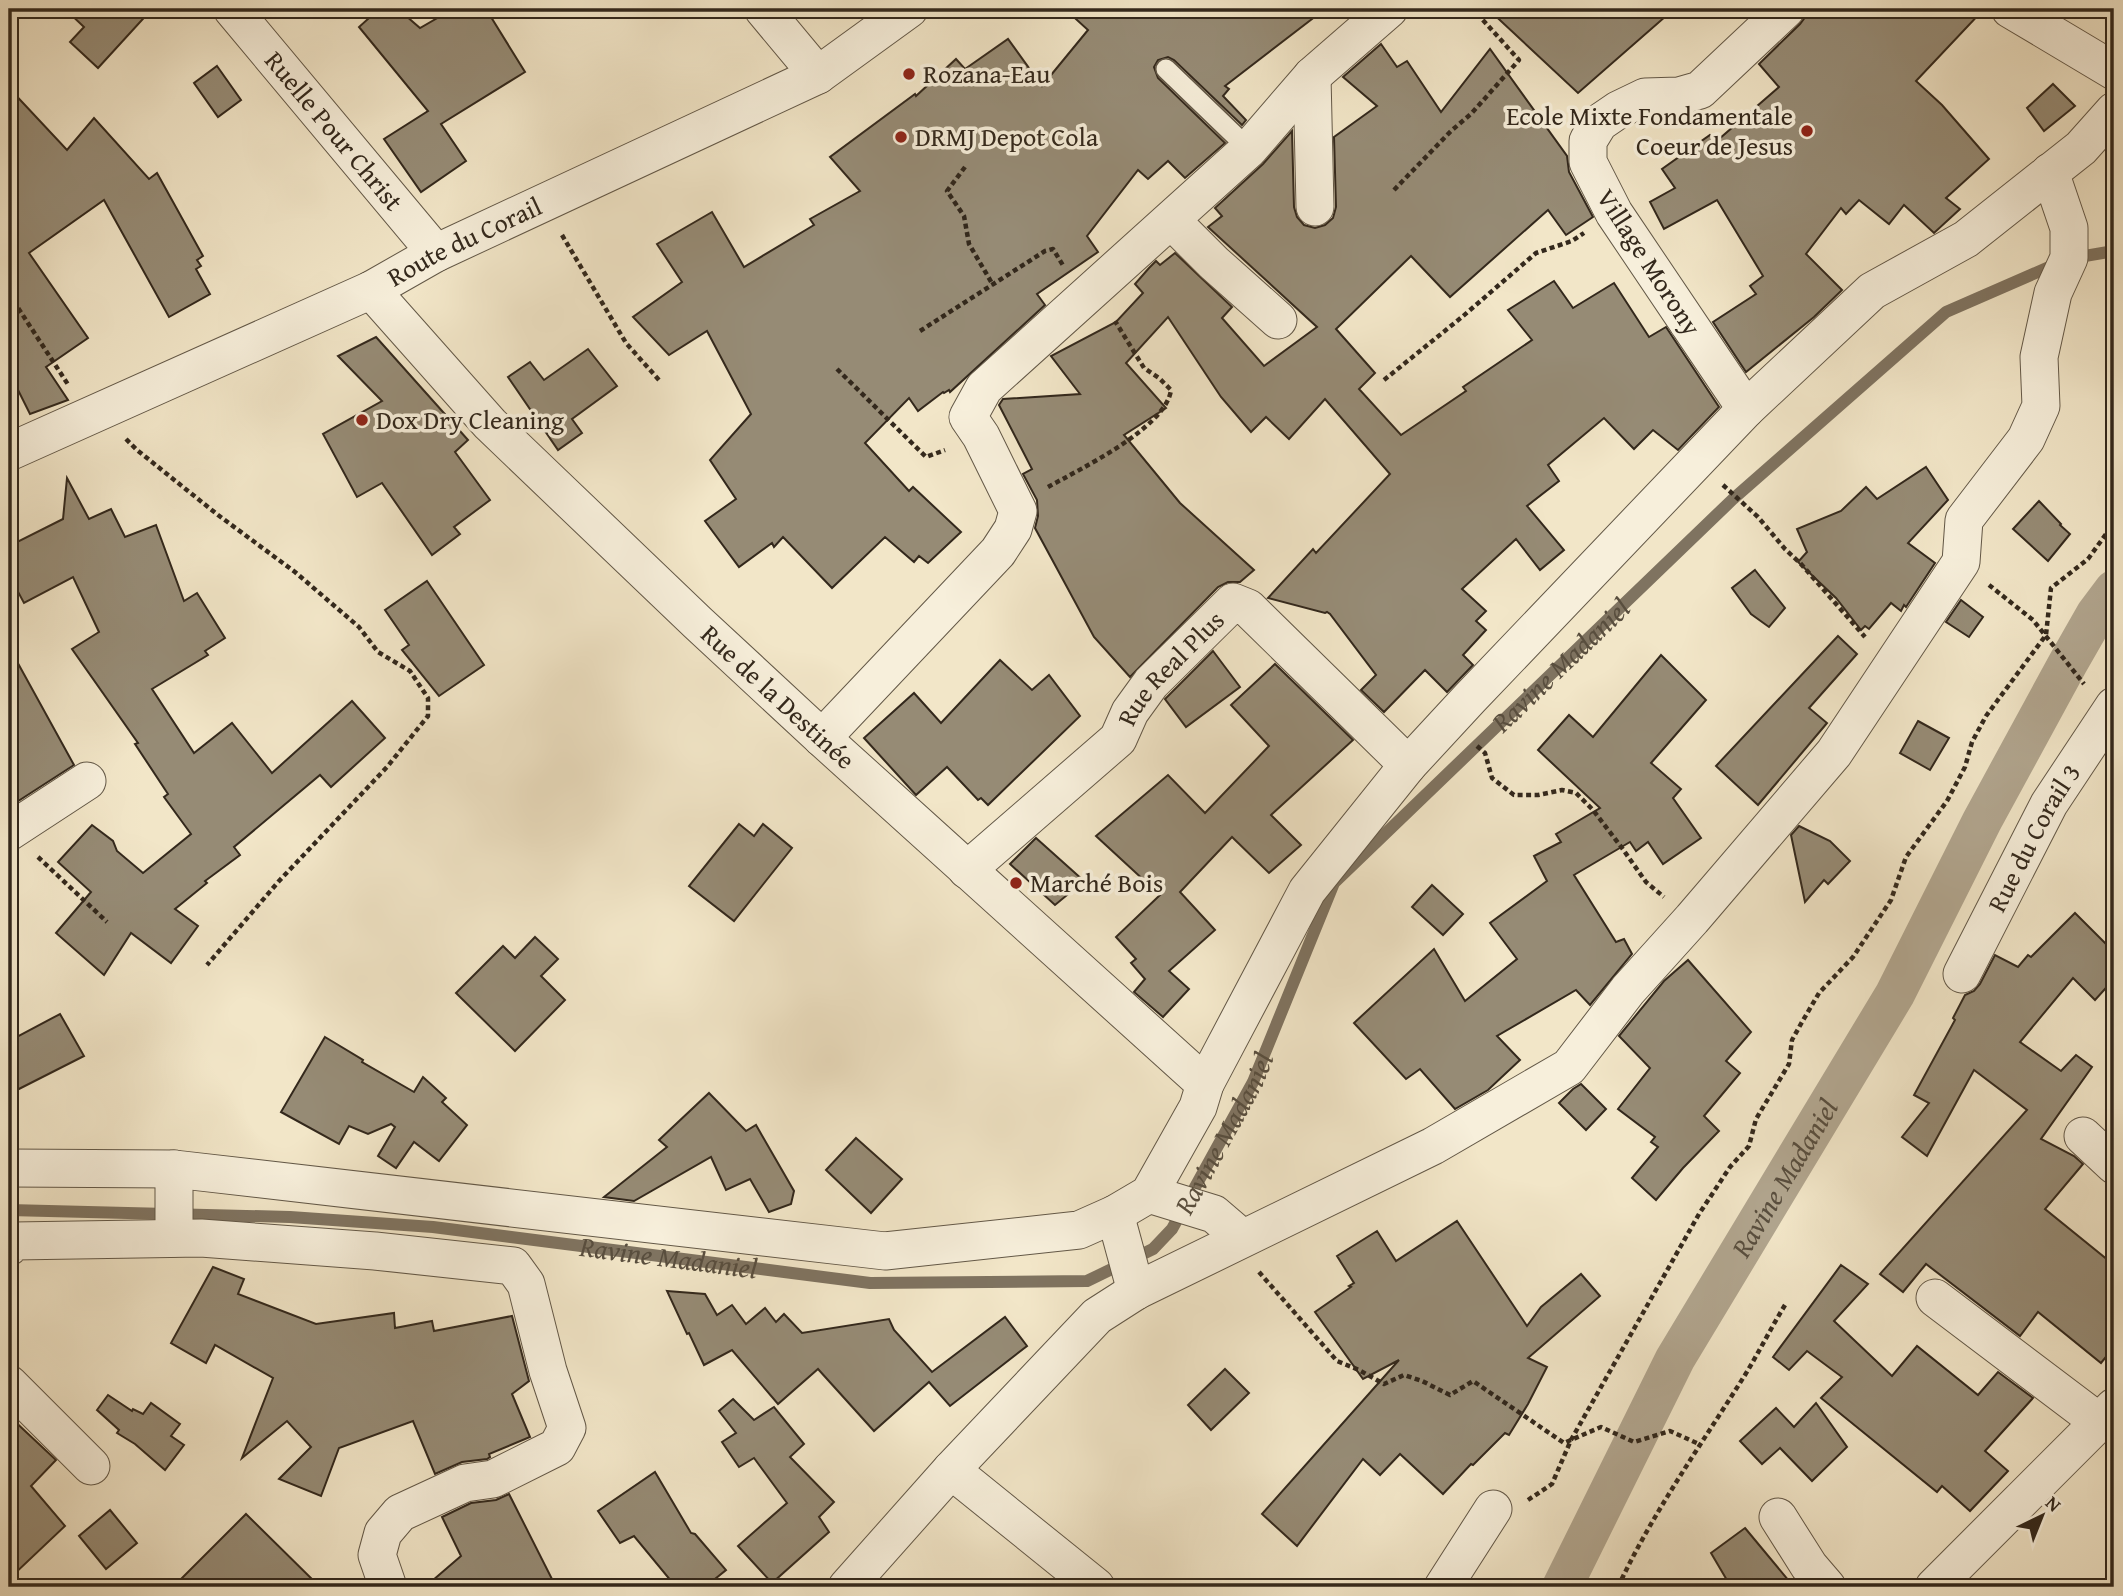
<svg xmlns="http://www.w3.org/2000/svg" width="2123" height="1596" viewBox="0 0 2123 1596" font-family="'Gentium Book Plus',serif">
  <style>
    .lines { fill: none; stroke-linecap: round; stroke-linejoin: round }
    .stream { stroke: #7f7360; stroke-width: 12 }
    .canal { stroke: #b1a58e; stroke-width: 40 }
    .building { fill: #968b75; stroke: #33281c; stroke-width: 2 }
    .service-casing { stroke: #635847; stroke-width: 22 }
    .minor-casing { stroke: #635847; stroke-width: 39 }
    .path { stroke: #33281c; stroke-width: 4.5; stroke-dasharray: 5 3.5; stroke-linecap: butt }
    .service { stroke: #f7efdb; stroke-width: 19 }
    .minor { stroke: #f7efdb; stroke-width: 37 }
    .poi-dot { fill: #8f2418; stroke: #f7efdb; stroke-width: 2.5 }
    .labels { text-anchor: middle; stroke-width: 7; stroke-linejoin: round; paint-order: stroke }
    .poi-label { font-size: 26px; fill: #33281c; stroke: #f7efdb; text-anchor: start }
    .street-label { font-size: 26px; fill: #33281c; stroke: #f7efdb }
    .water-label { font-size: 28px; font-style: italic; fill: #594e3e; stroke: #f7efdb }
  </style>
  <rect width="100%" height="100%" fill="#f2e6c8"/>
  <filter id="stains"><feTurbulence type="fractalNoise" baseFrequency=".00286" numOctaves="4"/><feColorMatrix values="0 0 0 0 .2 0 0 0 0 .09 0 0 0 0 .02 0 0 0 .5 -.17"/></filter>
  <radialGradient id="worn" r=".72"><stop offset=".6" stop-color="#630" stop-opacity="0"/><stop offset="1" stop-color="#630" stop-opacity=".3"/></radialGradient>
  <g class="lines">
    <!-- stream -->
    <g class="stream">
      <path d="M 2073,258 L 2114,251"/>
      <path id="s1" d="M 9,1210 L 290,1217 L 433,1227 L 870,1283 L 1087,1281 L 1153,1249 L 1172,1229 L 1253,1082 L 1334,883 L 1733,499 L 1946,312 L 2056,264"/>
    </g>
    <!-- canal -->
    <path class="canal" id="s2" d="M 1562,1587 L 1675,1359 L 1895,994 L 1982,821 L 2068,663 L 2096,614 L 2114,590"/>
  </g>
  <!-- building -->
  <g class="building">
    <path d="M 65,9 L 152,9 L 98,68 L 70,42 L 84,27 Z"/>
    <path d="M 379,9 L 398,9 L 420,28 L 453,9 L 486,9 L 525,72 L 441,124 L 466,161 L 421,192 L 384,139 L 428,111 L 359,27 Z"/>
    <path d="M 1065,9 L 1325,9 L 1225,86 L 1229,89 L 1223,96 L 1246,120 L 1242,125 L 1174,60 L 1168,57 L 1158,60 L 1154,67 L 1158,78 L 1225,143 L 1185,178 L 1168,161 L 1148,179 L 1138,170 L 1087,236 L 1098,252 L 1037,294 L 1045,305 L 950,392 L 949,390 L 944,393 L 943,392 L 918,411 L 909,398 L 865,443 L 909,491 L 913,487 L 961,532 L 928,563 L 919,556 L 914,562 L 885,537 L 832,588 L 783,537 L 774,547 L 772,543 L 739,567 L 705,521 L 736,499 L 710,460 L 751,414 L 707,331 L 669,355 L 633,317 L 682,282 L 657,244 L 712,212 L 744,267 L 814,225 L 810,219 L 860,191 L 830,157 L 915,94 L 916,96 L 956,59 L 965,69 L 1008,39 L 1042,86 L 1088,30 Z"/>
    <path d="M 1488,9 L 1674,9 L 1578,93 Z"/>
    <path d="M 1806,9 L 1984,9 L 1916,81 L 1942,105 L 1989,159 L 1946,198 L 1960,209 L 1934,233 L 1904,205 L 1889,224 L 1859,200 L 1846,214 L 1841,208 L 1806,254 L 1842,290 L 1814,317 L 1746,372 L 1713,322 L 1756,294 L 1750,286 L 1763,276 L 1717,200 L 1664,229 L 1650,202 L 1675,188 L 1662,169 L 1710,135 L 1719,139 L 1779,87 L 1759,64 L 1800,24 L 1806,16 Z"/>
    <path d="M 1381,44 L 1397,67 L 1407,61 L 1441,112 L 1490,49 L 1567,156 L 1569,172 L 1593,217 L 1566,235 L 1548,210 L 1450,297 L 1411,256 L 1336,329 L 1375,373 L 1359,389 L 1401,435 L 1466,391 L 1463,387 L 1532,340 L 1508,310 L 1554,281 L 1573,308 L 1614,283 L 1649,337 L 1666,327 L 1719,407 L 1678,450 L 1653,430 L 1634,449 L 1604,418 L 1548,465 L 1559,481 L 1527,506 L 1564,550 L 1540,570 L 1516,539 L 1462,589 L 1486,611 L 1476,621 L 1486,630 L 1463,655 L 1473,665 L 1447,692 L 1425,670 L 1384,712 L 1361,690 L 1376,675 L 1330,614 L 1327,612 L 1325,613 L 1268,598 L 1313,549 L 1316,553 L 1390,474 L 1325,399 L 1289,439 L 1266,417 L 1251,432 L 1221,397 L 1168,317 L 1126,363 L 1166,408 L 1124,435 L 1180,503 L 1254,570 L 1240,582 L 1228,582 L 1218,587 L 1130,677 L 1094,637 L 1035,528 L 1038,516 L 1037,500 L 1023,474 L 1032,469 L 999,405 L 1003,399 L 1080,394 L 1051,356 L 1116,322 L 1143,293 L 1135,284 L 1149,268 L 1156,261 L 1160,265 L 1175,253 L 1232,307 L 1222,318 L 1264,366 L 1317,327 L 1208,227 L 1222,216 L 1215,208 L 1263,164 L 1292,131 L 1294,207 L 1297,217 L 1304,225 L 1315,228 L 1325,225 L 1333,218 L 1336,207 L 1334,137 L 1377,106 L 1343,77 Z"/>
    <path d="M 217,66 L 241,100 L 218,117 L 194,83 Z"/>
    <path d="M 2053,84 L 2075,106 L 2044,131 L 2027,108 Z"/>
    <path d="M 9,88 L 67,150 L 94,118 L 149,179 L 157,173 L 203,256 L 197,260 L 201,266 L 196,269 L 210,294 L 169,317 L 104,200 L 29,253 L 88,338 L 46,367 L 68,400 L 30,414 L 9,372 Z"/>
    <path d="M 376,337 L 468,440 L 455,452 L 490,500 L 454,527 L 460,534 L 432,555 L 382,483 L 357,497 L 323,434 L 382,401 L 338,356 Z"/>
    <path d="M 588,349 L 617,386 L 572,419 L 582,433 L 558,450 L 508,377 L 530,362 L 544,380 Z"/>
    <path d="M 1926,467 L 1948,500 L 1908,543 L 1935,563 L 1906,607 L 1904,605 L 1901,611 L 1891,603 L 1869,629 L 1865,626 L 1861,630 L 1836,598 L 1798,562 L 1807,552 L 1797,529 L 1841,511 L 1866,487 L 1877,499 Z"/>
    <path d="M 67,478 L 89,519 L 111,509 L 125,537 L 156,525 L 184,601 L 197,593 L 225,638 L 205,651 L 208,655 L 152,689 L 194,753 L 232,723 L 272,773 L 352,701 L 385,738 L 331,787 L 320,775 L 234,847 L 240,855 L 205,881 L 207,883 L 175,909 L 198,926 L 171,963 L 131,933 L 104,975 L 56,933 L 91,892 L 58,862 L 92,825 L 113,841 L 117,851 L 143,873 L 191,834 L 164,797 L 168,794 L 135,744 L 138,743 L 72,649 L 99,632 L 73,577 L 24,603 L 9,575 L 9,546 L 63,519 Z"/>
    <path d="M 2039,501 L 2061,524 L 2060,525 L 2070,534 L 2048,561 L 2013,529 Z"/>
    <path d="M 1755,570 L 1785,608 L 1769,627 L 1751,614 L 1732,588 Z"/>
    <path d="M 427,581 L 484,665 L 439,696 L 402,650 L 409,645 L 385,610 Z"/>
    <path d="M 1961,600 L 1983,617 L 1969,637 L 1946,622 Z"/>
    <path d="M 1838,636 L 1857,654 L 1809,708 L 1827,723 L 1758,805 L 1716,766 Z"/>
    <path d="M 9,647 L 74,765 L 9,807 Z"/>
    <path d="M 1213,651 L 1240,687 L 1186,727 L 1165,699 Z"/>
    <path d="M 1661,655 L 1706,700 L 1651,763 L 1681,789 L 1673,798 L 1701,838 L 1663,864 L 1648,842 L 1636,851 L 1630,842 L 1574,875 L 1616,942 L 1624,939 L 1632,954 L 1590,1005 L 1576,990 L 1497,1036 L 1520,1060 L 1488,1090 L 1455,1109 L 1420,1069 L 1406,1079 L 1354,1023 L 1434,949 L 1465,1001 L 1517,959 L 1490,923 L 1547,881 L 1534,856 L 1561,842 L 1556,834 L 1600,808 L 1538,750 L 1569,715 L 1593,737 Z"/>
    <path d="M 1000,660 L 1032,690 L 1049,675 L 1080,716 L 988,805 L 981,798 L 978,800 L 947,767 L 916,795 L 864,738 L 914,693 L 941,723 Z"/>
    <path d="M 1275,664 L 1353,740 L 1271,815 L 1301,845 L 1269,873 L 1232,837 L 1180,892 L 1215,930 L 1169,971 L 1189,989 L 1163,1017 L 1134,992 L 1145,979 L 1131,963 L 1136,959 L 1116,937 L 1160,895 L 1096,836 L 1168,775 L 1205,813 L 1269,746 L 1231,705 Z"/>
    <path d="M 1918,721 L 1949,738 L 1930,770 L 1900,753 Z"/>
    <path d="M 739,824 L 754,836 L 763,824 L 792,848 L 734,921 L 689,886 Z"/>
    <path d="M 1799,826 L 1830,841 L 1850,861 L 1828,884 L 1824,880 L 1805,902 L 1791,835 Z"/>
    <path d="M 1036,838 L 1084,881 L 1055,905 L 1010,864 Z"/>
    <path d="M 1432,885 L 1463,914 L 1443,935 L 1412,907 Z"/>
    <path d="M 2075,913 L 2114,952 L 2114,979 L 2095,1000 L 2073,978 L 2020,1042 L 2061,1071 L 2076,1055 L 2092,1067 L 2041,1139 L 2074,1156 L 2083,1164 L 2045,1209 L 2114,1265 L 2114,1347 L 2101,1363 L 2038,1312 L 2020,1336 L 1926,1264 L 1903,1292 L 1880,1274 L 2027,1110 L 1974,1070 L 1927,1156 L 1902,1137 L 1929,1103 L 1914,1095 L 1955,1020 L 1953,1018 L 1965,995 L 1974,991 L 1980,984 L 1995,955 L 2018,967 L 2028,955 L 2031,957 Z"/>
    <path d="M 535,937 L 558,959 L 541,976 L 565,1000 L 515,1051 L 456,993 L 503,946 L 515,958 Z"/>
    <path d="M 1688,960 L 1751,1032 L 1726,1061 L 1740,1073 L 1704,1116 L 1719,1131 L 1683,1168 L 1656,1200 L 1632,1178 L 1658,1147 L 1651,1142 L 1655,1137 L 1618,1109 L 1650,1068 L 1619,1036 L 1664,981 Z"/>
    <path d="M 60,1014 L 84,1056 L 9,1094 L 9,1041 Z"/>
    <path d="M 325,1037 L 363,1060 L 362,1062 L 414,1092 L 423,1077 L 446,1098 L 442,1102 L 467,1125 L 439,1161 L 414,1142 L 396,1168 L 378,1156 L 395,1127 L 391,1124 L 368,1134 L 349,1126 L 339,1144 L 281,1112 Z"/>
    <path d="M 1581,1084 L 1606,1109 L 1586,1130 L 1559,1103 L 1573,1089 Z"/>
    <path d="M 709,1093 L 746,1131 L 756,1125 L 794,1191 L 791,1204 L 769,1212 L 750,1179 L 726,1190 L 711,1157 L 634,1201 L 604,1197 L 667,1147 L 659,1140 Z"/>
    <path d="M 856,1138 L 902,1179 L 871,1213 L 826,1170 Z"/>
    <path d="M 1457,1221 L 1527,1326 L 1541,1307 L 1581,1274 L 1600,1296 L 1528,1358 L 1547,1367 L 1528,1404 L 1509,1435 L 1505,1433 L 1473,1465 L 1471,1464 L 1443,1494 L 1400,1454 L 1380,1475 L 1363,1459 L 1297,1546 L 1262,1514 L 1399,1360 L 1363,1379 L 1315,1312 L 1351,1287 L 1349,1286 L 1354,1283 L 1337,1256 L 1377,1231 L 1396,1261 Z"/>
    <path d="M 1841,1265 L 1868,1284 L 1834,1321 L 1892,1376 L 1917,1346 L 1978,1395 L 1998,1372 L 2033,1398 L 1985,1451 L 2008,1471 L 1970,1511 L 1942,1486 L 1937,1492 L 1821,1398 L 1842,1377 L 1807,1351 L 1789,1370 L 1773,1357 Z"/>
    <path d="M 213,1267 L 244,1279 L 238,1294 L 316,1324 L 394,1313 L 395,1328 L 432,1321 L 434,1331 L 512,1316 L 529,1381 L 512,1394 L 530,1437 L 489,1454 L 490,1457 L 487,1459 L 462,1462 L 435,1474 L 413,1421 L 339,1448 L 321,1496 L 279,1479 L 311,1447 L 287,1421 L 242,1458 L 273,1378 L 215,1345 L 206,1363 L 171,1343 Z"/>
    <path d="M 667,1291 L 705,1294 L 717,1315 L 732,1305 L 746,1324 L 765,1308 L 776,1322 L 784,1314 L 802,1333 L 889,1319 L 894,1330 L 932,1372 L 1005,1317 L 1027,1346 L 950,1406 L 929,1382 L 874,1431 L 818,1369 L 778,1404 L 732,1350 L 704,1365 L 689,1333 L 687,1334 Z"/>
    <path d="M 1225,1369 L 1249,1393 L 1211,1430 L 1188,1405 Z"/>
    <path d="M 108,1395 L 132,1411 L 133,1409 L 143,1414 L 151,1403 L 180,1424 L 171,1436 L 184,1445 L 165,1470 L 135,1444 L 117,1433 L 119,1430 L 97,1410 Z"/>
    <path d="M 733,1399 L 754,1420 L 774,1407 L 804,1444 L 790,1457 L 834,1502 L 819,1517 L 829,1532 L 772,1583 L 738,1546 L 787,1503 L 754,1458 L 739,1467 L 722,1442 L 736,1433 L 719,1411 Z"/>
    <path d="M 1816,1403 L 1847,1447 L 1812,1481 L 1780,1448 L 1762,1464 L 1740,1441 L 1776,1408 L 1794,1427 Z"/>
    <path d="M 9,1416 L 56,1460 L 31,1486 L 65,1526 L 9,1579 Z"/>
    <path d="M 655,1472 L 691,1533 L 695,1534 L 726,1570 L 705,1587 L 676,1587 L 634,1536 L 620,1543 L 598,1511 Z"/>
    <path d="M 509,1494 L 556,1587 L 425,1587 L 461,1556 L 442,1517 L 471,1503 L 496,1500 Z"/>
    <path d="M 110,1510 L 137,1543 L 106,1569 L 79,1536 Z"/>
    <path d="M 246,1514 L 320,1587 L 173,1587 Z"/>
    <path d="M 1745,1528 L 1794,1587 L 1731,1587 L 1711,1553 Z"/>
  </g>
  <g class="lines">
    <!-- service casing -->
    <g class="service-casing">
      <path id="service" d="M 1166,69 L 1249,149"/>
    </g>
    <!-- minor casing -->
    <g class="minor-casing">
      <g id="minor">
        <path id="s3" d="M 232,9 L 436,253"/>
        <path d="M 763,9 L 818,75"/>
        <path d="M 2010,9 L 2114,71"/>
        <path d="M 1312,76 L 1315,207"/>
        <path d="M 1172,221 L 1214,263 L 1278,320"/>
        <path id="s4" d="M 371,290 L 490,424 L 698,623 L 822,738 L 1205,1084"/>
        <path d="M 1746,409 L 1614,213 L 1588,162 L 1588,141 L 1599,123 L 1618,110 L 1645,97 L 1679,96 L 1700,90 L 1786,9"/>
        <path id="s5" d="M 9,452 L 371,290 L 436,253 L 818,75 L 909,9"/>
        <path d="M 822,738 L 998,552 L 1013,529 L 1018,511 L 981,436 L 968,417 L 984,388 L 1249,149 L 1312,76 L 1389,9"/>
        <path d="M 9,832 L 87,781"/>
        <path id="s6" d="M 967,870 L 1118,739 L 1130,712 L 1151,683 L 1233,602 L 1248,608 L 1408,765"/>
        <path id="s7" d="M 1962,974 L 2049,804 L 2114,706"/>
        <path d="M 2083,1136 L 2114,1165"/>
        <path d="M 9,1168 L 174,1169 L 885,1251 L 1079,1230 L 1115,1214 L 1149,1194 L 1198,1107 L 1205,1084 L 1307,891 L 1408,765 L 1470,698 L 1746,409 L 1872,291 L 1966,239 L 2081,148 L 2114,111"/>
        <path d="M 174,1169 L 174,1238"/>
        <path d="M 1149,1194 L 1214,1214 L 1242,1238"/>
        <path d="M 1115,1214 L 1136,1291"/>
        <path d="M 9,1247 L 14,1241 L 201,1238 L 375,1251 L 513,1266 L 526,1284 L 548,1371 L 567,1428 L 557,1447 L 493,1479 L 465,1483 L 400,1513 L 383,1533 L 377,1555 L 388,1587"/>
        <path d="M 1935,1298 L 2099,1422"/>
        <path d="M 9,1384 L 91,1466"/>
        <path d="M 951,1470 L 1096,1587"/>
        <path d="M 1778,1517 L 1809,1566 L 1827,1587"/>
        <path d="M 847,1587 L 951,1470 L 1097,1316 L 1136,1291 L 1433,1146 L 1569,1067 L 1628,990 L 1692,919 L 1834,753 L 1961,562 L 1964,520 L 2026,439 L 2041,406 L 2039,357 L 2053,293 L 2069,258 L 2069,228 L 2050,172"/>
        <path d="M 1443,1587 L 1493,1509"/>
        <path d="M 1934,1587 L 2114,1407"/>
      </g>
    </g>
    <!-- path -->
    <g class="path">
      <path d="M 965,167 L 947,191 L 964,216 L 969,244 L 993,285"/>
      <path d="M 1394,190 L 1451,131 L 1471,114 L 1519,60 L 1473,9"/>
      <path d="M 562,235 L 626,343 L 659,380"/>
      <path d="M 9,294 L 69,386"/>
      <path d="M 920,331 L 1045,251 L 1053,249 L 1064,267"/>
      <path d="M 837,369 L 926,457 L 945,450"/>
      <path d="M 1384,380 L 1462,317 L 1536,253 L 1572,241 L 1584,233"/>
      <path d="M 126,439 L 137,450 L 218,515 L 295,572 L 359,627 L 378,652 L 410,671 L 428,698 L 428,716 L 387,767 L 279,881 L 207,965"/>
      <path d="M 1723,485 L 1758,517 L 1785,549 L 1801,564 L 1865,637"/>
      <path d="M 1048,487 C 1080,469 1166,428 1171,390 L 1159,378 L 1144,368 L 1115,321"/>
      <path d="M 1989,585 L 2033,620 L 2084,684"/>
      <path d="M 1477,746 L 1485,753 L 1492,778 L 1514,795 L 1538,795 L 1562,790 L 1576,793 L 1593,810 L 1622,848 L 1646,882 L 1664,897"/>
      <path d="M 38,857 L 107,922"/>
      <path d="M 1259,1272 L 1337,1361 L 1359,1370 L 1384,1384 L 1404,1375 L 1422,1381 L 1450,1395 L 1473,1381 L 1564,1443 L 1601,1427 L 1634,1442 L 1670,1431 L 1699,1444"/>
      <path d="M 1528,1500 L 1552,1484 L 1571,1440 L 1699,1214 L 1730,1167 L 1749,1146 L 1756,1119 L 1789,1064 L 1792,1040 L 1802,1022 L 1819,993 L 1853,957 L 1891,900 L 1906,857 L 1947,801 L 1965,767 L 1972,742 L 1986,716 L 2046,635 L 2051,588 L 2088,559 L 2114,523"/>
      <path d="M 1618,1587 C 1653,1512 1701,1445 1745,1375 C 1759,1352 1771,1328 1785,1305"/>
    </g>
    <!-- service -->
    <use href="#service" class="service"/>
    <!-- minor -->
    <use href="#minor" class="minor"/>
  </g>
  <!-- markers -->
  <g class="poi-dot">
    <circle cx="909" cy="74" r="7"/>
    <circle cx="1807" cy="131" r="7"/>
    <circle cx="901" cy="137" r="7"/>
    <circle cx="362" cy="420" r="7"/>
    <circle cx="1016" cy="883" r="7"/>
  </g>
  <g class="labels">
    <!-- poi labels -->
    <g class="poi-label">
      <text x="923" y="83">Rozana-Eau</text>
      <text x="1793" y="125" text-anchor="end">Ecole Mixte Fondamentale<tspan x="1793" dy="30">Coeur de Jesus</tspan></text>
      <text x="915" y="146">DRMJ Depot Cola</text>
      <text x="376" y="429">Dox Dry Cleaning</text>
      <text x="1030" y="892">Marché Bois</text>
    </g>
    <!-- street labels -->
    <g class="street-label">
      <text dy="9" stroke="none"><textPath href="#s3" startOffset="159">Ruelle Pour Christ</textPath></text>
      <text dy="9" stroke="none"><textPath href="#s5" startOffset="502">Route du Corail</textPath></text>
      <text transform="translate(1649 262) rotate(57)" y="9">Village Morony</text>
      <text dy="9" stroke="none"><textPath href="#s6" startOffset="289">Rue Real Plus</textPath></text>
      <text dy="9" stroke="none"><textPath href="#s4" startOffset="576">Rue de la Destinée</textPath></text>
      <text dy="9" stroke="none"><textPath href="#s7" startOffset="154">Rue du Corail 3</textPath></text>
    </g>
    <!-- water labels -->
    <g class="water-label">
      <text dy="10" stroke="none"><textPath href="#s1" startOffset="1880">Ravine Madaniel</textPath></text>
      <text dy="10" stroke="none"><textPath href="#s1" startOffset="1292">Ravine Madaniel</textPath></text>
      <text dy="10" stroke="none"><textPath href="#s2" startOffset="466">Ravine Madaniel</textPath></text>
      <text dy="10" stroke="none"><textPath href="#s1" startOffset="662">Ravine Madaniel</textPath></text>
    </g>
  </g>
  <!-- margin -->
  <rect width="2123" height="1596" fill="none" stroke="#f2e6c8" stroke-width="35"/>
  <rect x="10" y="10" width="2102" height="1575" fill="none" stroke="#33281c" stroke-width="3.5"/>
  <rect x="18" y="18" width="2088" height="1561" fill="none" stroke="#33281c" stroke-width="2"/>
  <!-- north arrow -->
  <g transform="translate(2042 1516) rotate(43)" stroke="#f7efdb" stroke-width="5" paint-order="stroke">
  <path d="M0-5L12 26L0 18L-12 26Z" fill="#33281c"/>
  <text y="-10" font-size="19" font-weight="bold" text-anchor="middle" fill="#33281c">N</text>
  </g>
  <rect width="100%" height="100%" filter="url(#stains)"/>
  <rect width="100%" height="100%" fill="url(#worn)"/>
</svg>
